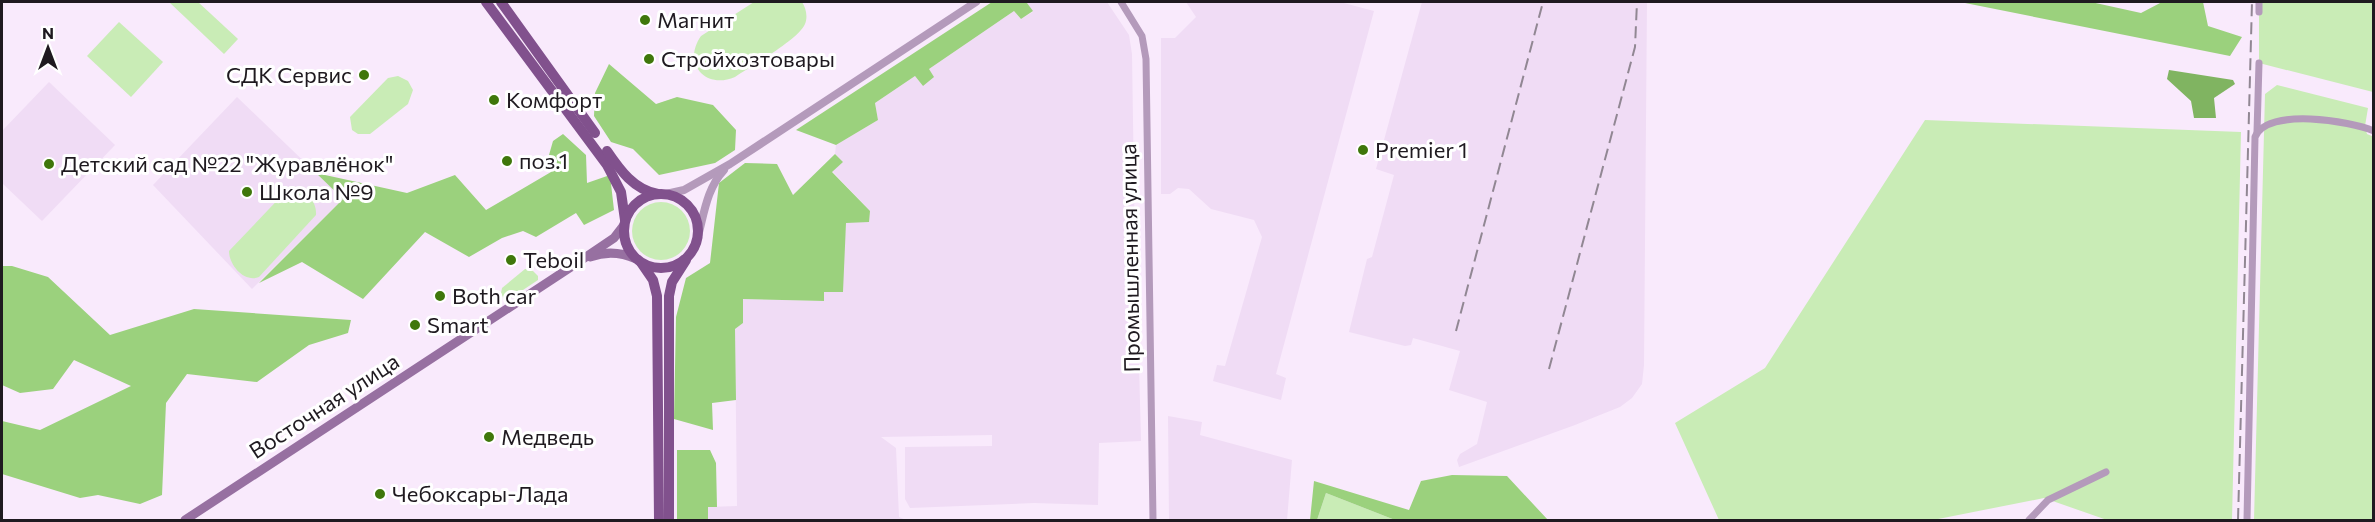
<svg xmlns="http://www.w3.org/2000/svg" width="2375" height="522" viewBox="0 0 2375 522" font-family="Commissioner,sans-serif">
  <style>
    .built { fill: #f0dcf5 }
    .green { fill: #c9ecb6 }
    .forest { fill: #9bd17d }
    .water { fill: #80b461 }
    .lines { fill: none; stroke-linecap: round; stroke-linejoin: round }
    .minor { stroke: #b49abb; stroke-width: 7 }
    .tertiary { stroke: #b49abb; stroke-width: 8 }
    .secondary { stroke: #9770a1; stroke-width: 9 }
    .primary { stroke: #81518d; stroke-width: 10 }
    .rail { stroke: #918793; stroke-width: 2; stroke-dasharray: 12 6; stroke-linecap: butt }
    .poi-dot { fill: #3f770b; stroke: #fff; stroke-width: 2 }
    .labels { text-anchor: middle; stroke-width: 6; stroke-linejoin: round; paint-order: stroke }
    .poi-label { font-size: 22px; fill: #1f1a20; stroke: #fff; text-anchor: start }
    .street-label { font-size: 22px; fill: #1f1a20; stroke: #fff }
  </style>
  <rect width="100%" height="100%" fill="#f9eafc"/>
  <!-- built -->
  <g class="built">
    <path d="M 1029,2 L 1107,2 L 1129,35 L 1132,54 L 1136,319 L 1129,319 L 1127,351 L 1128,364 L 1139,364 L 1141,441 L 1099,443 L 1098,505 L 1034,503 L 910,508 L 905,499 L 905,447 L 992,446 L 992,435 L 881,437 L 896,448 L 899,517 L 906,520 L 708,520 L 708,507 L 737,506 L 735,329 L 743,323 L 743,299 L 823,301 L 824,292 L 844,248 L 846,222 L 870,211 L 832,171 L 843,162 L 835,154 L 836,145 L 878,120 L 875,103 L 915,76 L 923,86 L 929,69 L 1014,11 L 1021,19 L 1033,12 L 1027,3 Z"/>
    <path d="M 1186,2 L 1340,2 L 1374,11 L 1276,374 L 1286,378 L 1281,400 L 1213,381 L 1217,365 L 1225,366 L 1262,237 L 1254,220 L 1211,209 L 1189,189 L 1178,188 L 1170,194 L 1161,194 L 1161,38 L 1175,38 L 1196,17 Z"/>
    <path d="M 1422,2 L 1647,2 L 1644,365 L 1642,384 L 1632,398 L 1620,407 L 1575,425 L 1459,467 L 1457,460 L 1460,454 L 1477,444 L 1487,402 L 1449,390 L 1460,351 L 1413,338 L 1411,345 L 1405,346 L 1349,332 L 1367,259 L 1372,257 L 1394,175 L 1376,169 Z"/>
    <path d="M 49,82 L 115,145 L 42,221 L 2,183 L 2,131 Z"/>
    <path d="M 237,97 L 343,199 L 252,289 L 153,185 Z"/>
    <path d="M 1168,416 L 1202,422 L 1200,435 L 1292,460 L 1287,520 L 1169,520 Z"/>
  </g>
  <!-- green -->
  <g class="green">
    <path d="M 169,2 L 198,2 L 238,39 L 224,54 Z"/>
    <path d="M 754,2 L 802,2 C 806,8 808,17 805,24 C 798,40 751,66 735,77 C 705,90 682,63 701,36 Z"/>
    <path d="M 2259,2 L 2373,2 L 2373,92 L 2259,63 Z"/>
    <path d="M 119,22 L 163,62 L 131,97 L 87,56 Z"/>
    <path d="M 398,76 L 408,81 L 413,90 L 408,104 L 370,134 L 358,134 L 352,130 L 350,117 L 388,78 Z"/>
    <path d="M 2277,85 L 2368,108 L 2365,126 L 2367,134 L 2374,137 L 2373,520 L 2254,520 L 2265,94 Z"/>
    <path d="M 1925,120 L 2241,132 L 2232,520 L 2107,520 L 2044,498 L 1933,520 L 1719,520 L 1675,423 L 1765,368 Z"/>
    <path d="M 288,189 C 303,188 317,199 316,215 L 259,277 C 244,283 229,265 229,251 Z"/>
    <circle cx="661" cy="231" r="29"/>
    <path d="M 525,269 L 531,269 L 538,276 L 538,280 L 505,302 L 501,293 L 502,288 Z"/>
    <path d="M 1326,493 L 1395,520 L 1317,520 Z"/>
  </g>
  <!-- forest -->
  <g class="forest">
    <path d="M 992,2 L 1029,2 L 1027,3 L 1033,11 L 1021,19 L 1014,11 L 929,69 L 934,77 L 923,86 L 915,76 L 875,103 L 878,120 L 836,145 L 796,130 Z"/>
    <path d="M 1960,2 L 2091,2 L 2141,13 L 2162,2 L 2203,2 L 2208,26 L 2242,37 L 2230,56 Z"/>
    <path d="M 609,64 L 656,104 L 677,97 L 713,105 L 736,130 L 735,150 L 715,163 L 659,175 L 633,149 L 611,142 L 594,116 L 595,93 Z"/>
    <path d="M 563,134 L 586,155 L 587,183 L 610,175 L 614,210 L 584,225 L 576,213 L 536,237 L 523,231 L 502,238 L 469,257 L 425,232 L 363,299 L 302,262 L 259,283 L 343,199 L 316,173 L 407,193 L 455,175 L 486,210 L 551,172 L 549,155 L 553,141 Z"/>
    <path d="M 835,154 L 843,162 L 832,172 L 870,211 L 869,222 L 846,223 L 843,292 L 824,292 L 824,301 L 743,299 L 743,323 L 735,329 L 736,400 L 712,403 L 713,430 L 674,419 L 676,317 L 686,278 L 710,263 L 719,183 L 745,163 L 777,164 L 793,195 Z"/>
    <path d="M 2,266 L 12,266 L 48,277 L 110,335 L 194,309 L 351,320 L 348,333 L 309,345 L 257,382 L 187,374 L 166,403 L 162,495 L 140,504 L 98,495 L 80,498 L 2,474 L 2,421 L 40,430 L 131,386 L 74,360 L 53,389 L 20,393 L 2,385 Z"/>
    <path d="M 677,450 L 710,450 L 716,463 L 717,507 L 708,507 L 708,520 L 677,520 Z"/>
    <path d="M 1452,475 L 1507,476 L 1548,520 L 1395,520 L 1326,493 L 1317,520 L 1310,520 L 1314,481 L 1409,510 L 1421,481 Z"/>
  </g>
  <!-- water -->
  <path class="water" d="M 2169,70 L 2233,80 L 2235,84 L 2214,98 L 2216,118 L 2194,118 L 2191,101 L 2167,79 Z"/>
  <g class="lines">
    <!-- minor -->
    <g class="minor">
      <path d="M 1121,2 L 1142,36 L 1146,59 L 1153,520"/>
      <path d="M 2259,2 L 2259,12"/>
      <path d="M 2257,132 L 2259,63"/>
      <path d="M 2029,520 L 2048,500 L 2106,472"/>
      <path d="M 2247,520 L 2255,137 C 2268,107 2350,121 2374,131"/>
    </g>
    <!-- tertiary -->
    <g class="tertiary">
      <path d="M 666,194 L 684,190 L 730,164 L 976,2"/>
      <path d="M 698,236 C 704,214 707,188 724,170"/>
    </g>
    <!-- secondary -->
    <g class="secondary">
      <path d="M 590,257 C 606,251 621,252 636,259"/>
      <path d="M 185,520 L 574,265 L 614,238 L 624,225"/>
    </g>
    <!-- primary -->
    <g class="primary">
      <path d="M 486,2 L 607,165 L 621,192 L 625,220"/>
      <path d="M 501,2 L 595,133"/>
      <path d="M 607,151 C 620,170 634,190 658,194"/>
      <circle cx="661" cy="231" r="37"/>
      <path d="M 642,264 L 653,280 L 657,296 L 659,520"/>
      <path d="M 669,520 L 669,296 L 672,282 L 686,260"/>
    </g>
    <!-- rail -->
    <g class="rail">
      <path d="M 1456,331 L 1543,2"/>
      <path d="M 1549,369 L 1635,47 L 1637,2"/>
      <path d="M 2238,520 L 2252,2"/>
    </g>
  </g>
  <!-- markers -->
  <g class="poi-dot">
    <circle cx="645" cy="20" r="6"/>
    <circle cx="649" cy="59" r="6"/>
    <circle cx="364" cy="75" r="6"/>
    <circle cx="494" cy="100" r="6"/>
    <circle cx="1363" cy="150" r="6"/>
    <circle cx="507" cy="161" r="6"/>
    <circle cx="49" cy="164" r="6"/>
    <circle cx="247" cy="192" r="6"/>
    <circle cx="511" cy="260" r="6"/>
    <circle cx="440" cy="296" r="6"/>
    <circle cx="415" cy="325" r="6"/>
    <circle cx="489" cy="437" r="6"/>
    <circle cx="380" cy="494" r="6"/>
  </g>
  <g class="labels">
    <!-- poi labels -->
    <g class="poi-label">
      <text x="657" y="28">Магнит</text>
      <text x="661" y="67">Стройхозтовары</text>
      <text x="352" y="83" text-anchor="end">СДК Сервис</text>
      <text x="506" y="108">Комфорт</text>
      <text x="1375" y="158">Premier 1</text>
      <text x="519" y="169">поз.1</text>
      <text x="61" y="172">Детский сад №22 "Журавлёнок"</text>
      <text x="259" y="200">Школа №9</text>
      <text x="523" y="268">Teboil</text>
      <text x="452" y="304">Both car</text>
      <text x="427" y="333">Smart</text>
      <text x="501" y="445">Медведь</text>
      <text x="392" y="502">Чебоксары-Лада</text>
    </g>
    <!-- street labels -->
    <g class="street-label">
      <text transform="translate(1130 258) rotate(-91)" y="8">Промышленная улица</text>
      <text transform="translate(324 406) rotate(-33)" y="8">Восточная улица</text>
    </g>
  </g>
  <!-- border -->
  <rect width="2375" height="522" fill="none" stroke="#1f1a20" stroke-width="6"/>
  <!-- north arrow -->
  <g transform="translate(48 48)" stroke="#ffffff" stroke-width="4.5" paint-order="stroke">
  <path d="M0-4.5L10 22L0 15L-10 22Z" fill="#1f1a20"/>
  <text y="-9" font-size="16" font-weight="bold" text-anchor="middle" fill="#1f1a20">N</text>
  </g>
</svg>
